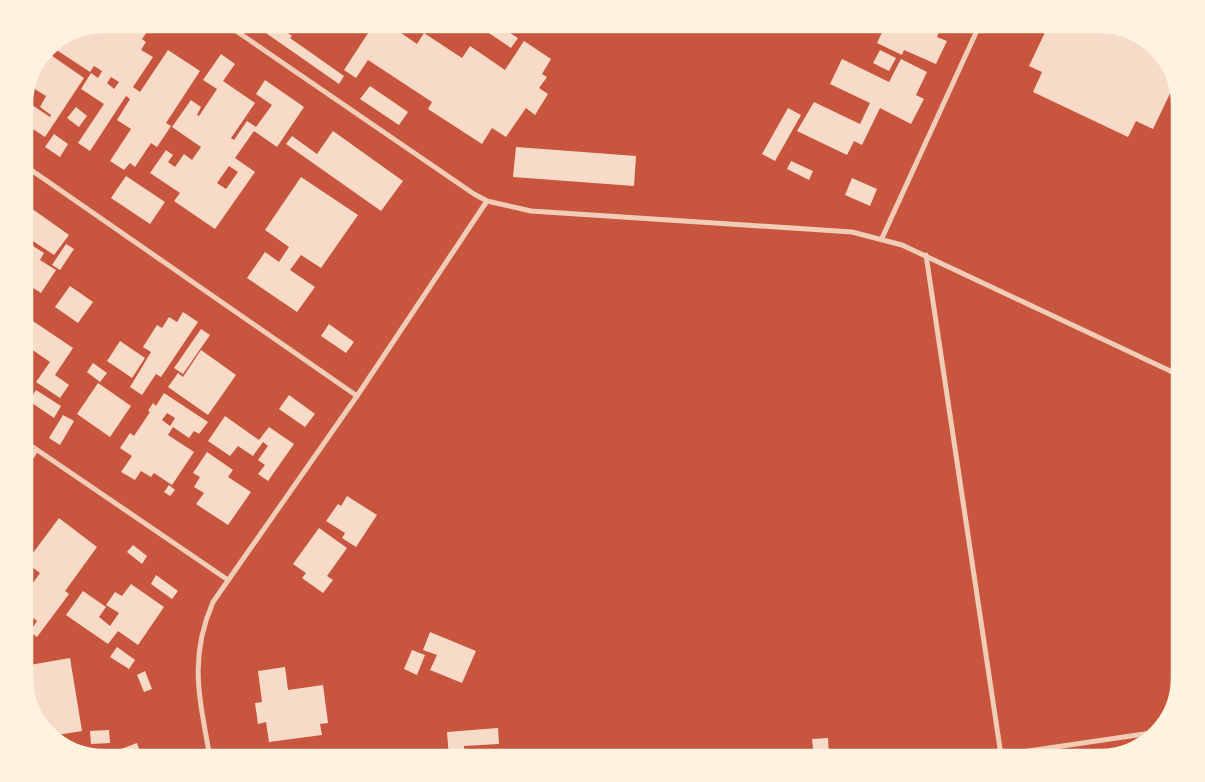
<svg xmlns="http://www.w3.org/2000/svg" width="1205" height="782" viewBox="0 0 1205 782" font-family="'Work Sans',sans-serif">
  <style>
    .building { fill: #f7dbc8; fill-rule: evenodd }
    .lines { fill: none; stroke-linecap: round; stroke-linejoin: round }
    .minor { stroke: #f1ccb7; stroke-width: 5 }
    .rim { fill: none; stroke: #fff3e0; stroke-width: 2.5 }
  </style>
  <rect width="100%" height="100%" fill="#c8553d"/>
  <!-- building -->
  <g class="building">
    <path d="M 104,24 L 118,24 L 133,33 L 139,24 L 149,29 L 142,39 L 146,42 L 141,50 L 153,57 L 133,87 L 140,92 L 168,50 L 200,71 L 166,123 L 171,126 L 157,147 L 151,143 L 135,167 L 130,163 L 124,170 L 110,161 L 131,129 L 117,120 L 130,99 L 126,96 L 90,151 L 78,143 L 104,104 L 81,89 L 91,73 L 98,78 L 102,71 L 94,66 L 90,72 L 55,49 L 59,42 ZM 111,77 L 119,82 L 114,89 L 107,83 Z"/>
    <path d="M 253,24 L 275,24 L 292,36 L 290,38 L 344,76 L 339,84 Z"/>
    <path d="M 374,24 L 393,24 L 391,26 L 417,44 L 424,33 L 462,58 L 470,46 L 505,70 L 524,41 L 551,59 L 542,74 L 547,77 L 539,88 L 548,94 L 535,115 L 526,108 L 506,137 L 492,128 L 482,144 L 428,109 L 432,102 L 368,60 L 356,78 L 344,70 Z"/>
    <path d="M 466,24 L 496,24 L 518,38 L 511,48 L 480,27 L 477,31 Z"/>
    <path d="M 886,24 L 917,24 L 916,26 L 922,29 L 925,24 L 934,24 L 941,27 L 937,37 L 947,41 L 936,64 L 904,50 L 902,55 L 877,43 Z"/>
    <path d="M 1049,24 L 1101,24 L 1145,37 L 1171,64 L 1176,81 L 1153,129 L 1136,121 L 1128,137 L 1033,92 L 1042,72 L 1029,66 Z"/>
    <path d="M 880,50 L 896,58 L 889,71 L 873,63 Z"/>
    <path d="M 48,53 L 84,78 L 45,137 L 24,123 L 24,104 L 26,101 L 50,117 L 51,115 L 40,107 L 46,96 L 30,86 Z"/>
    <path d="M 221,54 L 235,64 L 223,81 L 255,103 L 231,138 L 234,140 L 247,121 L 256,127 L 272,105 L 256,94 L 265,80 L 304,107 L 277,147 L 254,131 L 235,158 L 255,172 L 215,229 L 174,201 L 180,193 L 150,173 L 166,150 L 173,155 L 168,162 L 175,167 L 184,154 L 192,160 L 201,147 L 172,127 L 191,100 L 201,107 L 197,115 L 199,116 L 217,89 L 203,80 ZM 229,166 L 238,172 L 226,189 L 217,183 Z"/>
    <path d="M 842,59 L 889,82 L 901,59 L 927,72 L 916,95 L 924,99 L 911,124 L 880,108 L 862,145 L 854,141 L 847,155 L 797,131 L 814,102 L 860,124 L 870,103 L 830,84 Z"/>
    <path d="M 370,86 L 408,112 L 399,125 L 360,99 Z"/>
    <path d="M 76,107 L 87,116 L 79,127 L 67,118 Z"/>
    <path d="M 788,108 L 801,115 L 775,161 L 762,154 Z"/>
    <path d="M 333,131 L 403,181 L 381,211 L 286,144 L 292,136 L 317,154 Z"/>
    <path d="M 54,134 L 68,144 L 60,157 L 45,147 Z"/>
    <path d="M 516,147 L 636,156 L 634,186 L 513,177 Z"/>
    <path d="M 791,161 L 813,171 L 809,180 L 787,169 Z"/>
    <path d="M 126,176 L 165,202 L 150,224 L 111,198 Z"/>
    <path d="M 301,177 L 358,215 L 321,268 L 301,255 L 290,270 L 315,287 L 297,312 L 247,278 L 265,252 L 279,262 L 289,247 L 265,230 Z"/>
    <path d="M 852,178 L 877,189 L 870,206 L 845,195 Z"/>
    <path d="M 24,203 L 69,235 L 54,255 L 27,237 L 24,242 Z"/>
    <path d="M 66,244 L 74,249 L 60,270 L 52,265 Z"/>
    <path d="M 33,246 L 44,253 L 40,260 L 56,270 L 41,293 L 27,284 L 24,289 L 24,260 Z"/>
    <path d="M 70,286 L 93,302 L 78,323 L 55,307 Z"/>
    <path d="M 183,312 L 198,322 L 161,377 L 156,374 L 142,395 L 130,387 L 151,352 L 143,347 L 157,325 L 162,328 L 169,317 L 177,322 Z"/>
    <path d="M 24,315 L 73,348 L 55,375 L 69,385 L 60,398 L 36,382 L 50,362 L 24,344 L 29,336 L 24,332 Z"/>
    <path d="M 329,324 L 354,342 L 346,353 L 321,336 Z"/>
    <path d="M 201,329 L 210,335 L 183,374 L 174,368 Z"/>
    <path d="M 120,341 L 145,358 L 132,378 L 107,361 Z"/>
    <path d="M 201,350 L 236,375 L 208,415 L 168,387 L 178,373 L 183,377 Z"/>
    <path d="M 93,363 L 107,373 L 100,382 L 87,372 Z"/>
    <path d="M 98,383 L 131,406 L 110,437 L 77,414 Z"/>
    <path d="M 36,390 L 61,406 L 54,418 L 29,401 Z"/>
    <path d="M 164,393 L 208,422 L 199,434 L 194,431 L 189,438 L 173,427 L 168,435 L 194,452 L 172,485 L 154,473 L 151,477 L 141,471 L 135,480 L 121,472 L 132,456 L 120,448 L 130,433 L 134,436 L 150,412 L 148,411 L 153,403 L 156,406 ZM 167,413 L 175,418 L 170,426 L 162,420 Z"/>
    <path d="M 289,395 L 315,414 L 305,427 L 279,409 Z"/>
    <path d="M 63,415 L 74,421 L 60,445 L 49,438 Z"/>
    <path d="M 225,416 L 259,440 L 269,427 L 294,444 L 268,481 L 258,474 L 265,465 L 258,460 L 268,446 L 263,442 L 253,456 L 238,446 L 230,456 L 208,441 Z"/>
    <path d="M 207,452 L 233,470 L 228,477 L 251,492 L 228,525 L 196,504 L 204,493 L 194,487 L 200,477 L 193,473 Z"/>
    <path d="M 169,485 L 175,490 L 170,496 L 164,492 Z"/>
    <path d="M 347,496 L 377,515 L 356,547 L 342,538 L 345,533 L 326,521 L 338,504 L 341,506 Z"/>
    <path d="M 59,518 L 97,547 L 65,591 L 69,594 L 37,637 L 30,632 L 37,621 L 24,611 L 24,596 L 40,573 L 24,561 L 24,546 L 33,553 Z"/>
    <path d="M 319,528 L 347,548 L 327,576 L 333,580 L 323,593 L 302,578 L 306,573 L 293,564 Z"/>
    <path d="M 133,545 L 147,556 L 142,564 L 127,552 Z"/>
    <path d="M 156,575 L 178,591 L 172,599 L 151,584 Z"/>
    <path d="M 131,584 L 164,607 L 138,645 L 118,631 L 108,644 L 66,615 L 83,591 L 106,607 L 99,617 L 110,626 L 119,613 L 106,605 L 115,592 L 122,596 Z"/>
    <path d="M 430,632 L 476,651 L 462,683 L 430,670 L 437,655 L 423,650 Z"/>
    <path d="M 117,647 L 135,660 L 129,669 L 110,657 Z"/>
    <path d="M 412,650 L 425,655 L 417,675 L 404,669 Z"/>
    <path d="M 70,658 L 82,731 L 51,736 L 34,718 L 24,683 L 24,666 Z"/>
    <path d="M 285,667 L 288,690 L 323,685 L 328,723 L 320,724 L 322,735 L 269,742 L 266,722 L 258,724 L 255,703 L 262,702 L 258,671 Z"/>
    <path d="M 145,671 L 152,689 L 144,692 L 137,675 Z"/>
    <path d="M 498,728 L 499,744 L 464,746 L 465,758 L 449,758 L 447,732 Z"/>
    <path d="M 109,730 L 110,743 L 91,744 L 90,731 Z"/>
    <path d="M 828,738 L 829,756 L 814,757 L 812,739 Z"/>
    <path d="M 137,743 L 142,758 L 100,757 Z"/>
  </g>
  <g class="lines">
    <!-- minor -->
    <g class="minor">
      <path d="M 226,24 L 474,194 L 487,201 L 531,211 L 852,232 L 902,245 L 1181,376"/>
      <path d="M 24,165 L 357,396"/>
      <path d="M 882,238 L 980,24"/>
      <path d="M 926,255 L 1001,755"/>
      <path d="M 24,441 L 228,580"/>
      <path d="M 24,468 L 36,450"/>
      <path d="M 210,758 C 200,699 188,660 213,602 L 357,396 L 487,201"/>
      <path d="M 980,758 L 1158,732"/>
    </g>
  </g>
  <!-- crop -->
  <path d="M0 0H1205V782H0ZM104 32H1100A72 72 0 0 1 1172 104V678A72 72 0 0 1 1100 750H104A72 72 0 0 1 32 678V104A72 72 0 0 1 104 32Z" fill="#fff3e0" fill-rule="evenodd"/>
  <path class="rim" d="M104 32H1100A72 72 0 0 1 1172 104V678A72 72 0 0 1 1100 750H104A72 72 0 0 1 32 678V104A72 72 0 0 1 104 32Z"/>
</svg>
